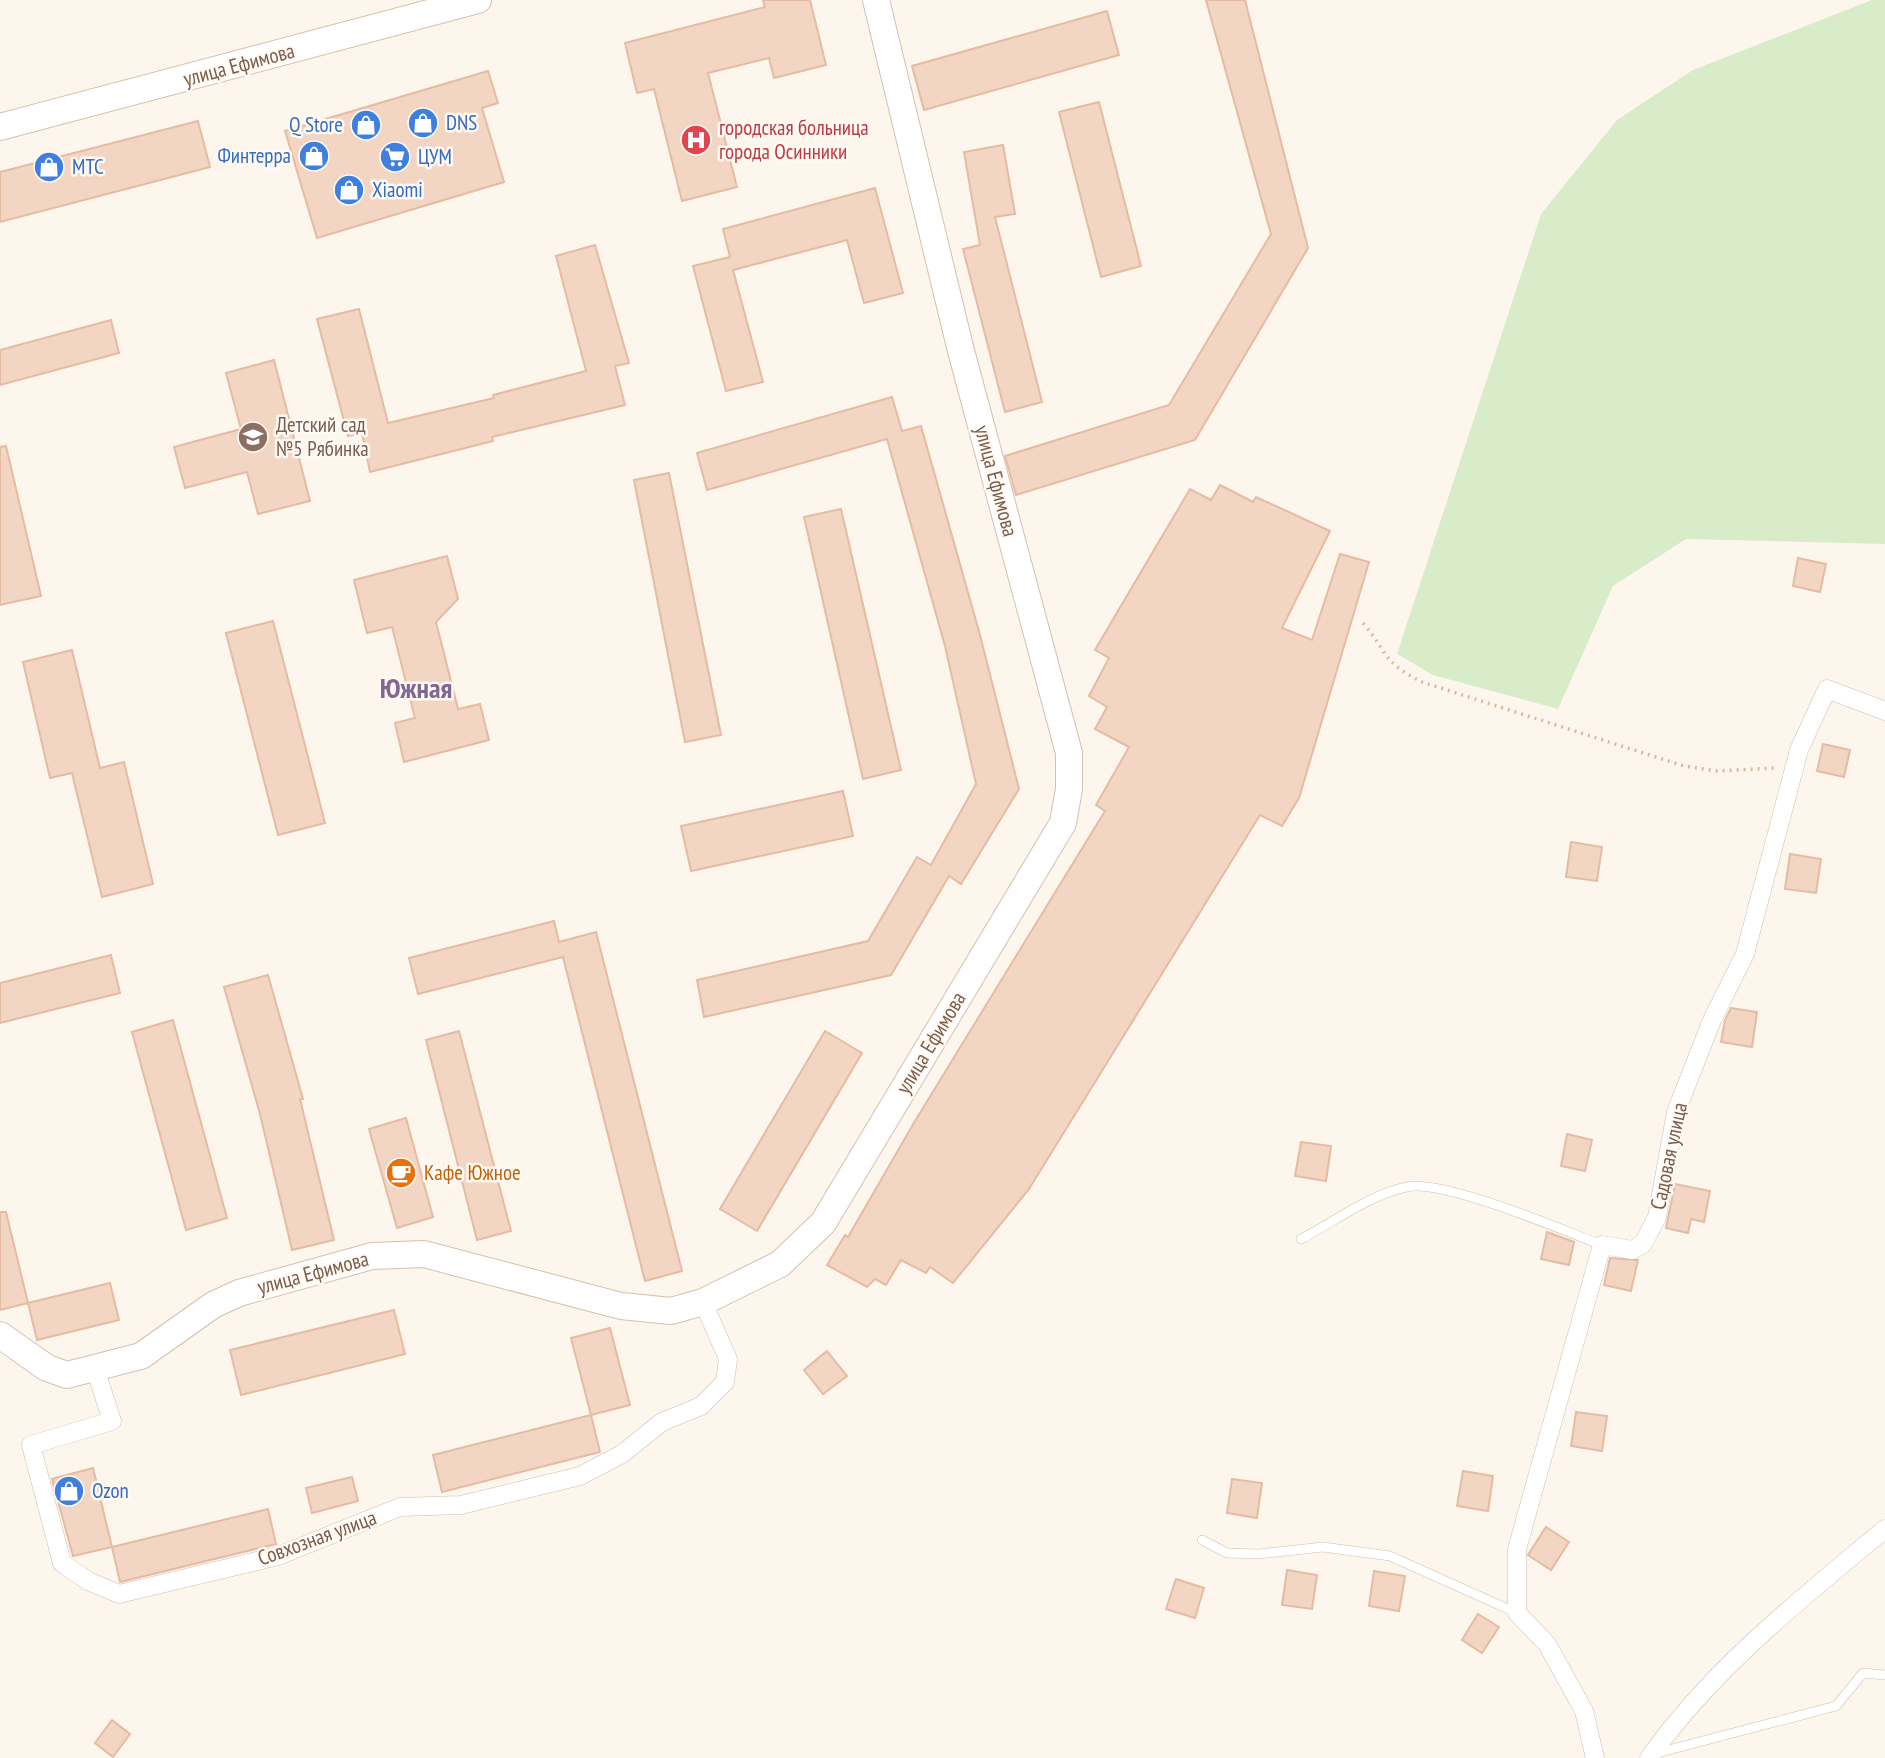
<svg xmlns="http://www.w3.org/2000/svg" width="1885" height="1758" viewBox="0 0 1885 1758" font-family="'PT Sans Narrow',sans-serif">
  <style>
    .green { fill: #d8ecc9 }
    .building { fill: #f3d5c3; stroke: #e6bba3; stroke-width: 2 }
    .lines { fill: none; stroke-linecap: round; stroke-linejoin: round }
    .lane-casing { stroke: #d1beb0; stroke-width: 10 }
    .street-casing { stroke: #d1beb0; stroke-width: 19 }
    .secondary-casing { stroke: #d6c0b0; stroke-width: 28 }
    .path { stroke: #d9b8a5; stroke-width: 3.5; stroke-dasharray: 2 5; stroke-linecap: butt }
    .lane { stroke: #fff; stroke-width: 9 }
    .street { stroke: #fff; stroke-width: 18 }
    .secondary { stroke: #fff; stroke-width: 26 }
    .labels { text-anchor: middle; stroke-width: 5; stroke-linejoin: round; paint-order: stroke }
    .street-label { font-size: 21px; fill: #7a5c4d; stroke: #fffaf3 }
    .shop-label { font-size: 21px; fill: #366cbe; stroke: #fffaf3; text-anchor: start }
    .health-label { font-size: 21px; fill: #be3a42; stroke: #fffaf3; text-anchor: start }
    .education-label { font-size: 21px; fill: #785e54; stroke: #fffaf3; text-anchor: start }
    .food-label { font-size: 21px; fill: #c56008; stroke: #fffaf3; text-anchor: start }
    .district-label { font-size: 28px; font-weight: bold; fill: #846695; stroke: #fffaf3 }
  </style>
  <rect width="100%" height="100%" fill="#fdf6ec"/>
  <!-- green -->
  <path class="green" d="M 1872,0 L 1885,0 L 1885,544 L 1686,539 L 1613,586 L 1558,709 L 1433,675 L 1397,654 L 1541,214 L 1617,120 L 1693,70 Z"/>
  <!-- building -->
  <g class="building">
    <path d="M 763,0 L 810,0 L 826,65 L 774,78 L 769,58 L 708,73 L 737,187 L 682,201 L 654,89 L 637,93 L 625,43 L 765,7 Z"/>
    <path d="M 1206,0 L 1245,0 L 1308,248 L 1195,440 L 1016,495 L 1005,456 L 1169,405 L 1271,234 Z"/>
    <path d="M 1107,11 L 1119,55 L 924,110 L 912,66 Z"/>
    <path d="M 488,71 L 498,103 L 482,108 L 504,182 L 317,238 L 285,131 Z"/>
    <path d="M 1099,102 L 1141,266 L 1101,277 L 1059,112 Z"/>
    <path d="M 198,121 L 210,167 L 0,222 L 0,172 Z"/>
    <path d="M 1003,145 L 1015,214 L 995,217 L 1042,402 L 1005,412 L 963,249 L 980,245 L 964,152 Z"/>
    <path d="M 875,188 L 903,293 L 864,303 L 847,240 L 733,270 L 763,382 L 726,391 L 693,266 L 730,257 L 723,229 Z"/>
    <path d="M 595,245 L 629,363 L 615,366 L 625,405 L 492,437 L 493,441 L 370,472 L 362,433 L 348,436 L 317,319 L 359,309 L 388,423 L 494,398 L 493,395 L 586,371 L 556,256 Z"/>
    <path d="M 111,320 L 119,353 L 0,385 L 0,350 Z"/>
    <path d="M 274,360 L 310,501 L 258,514 L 247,472 L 185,488 L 174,447 L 241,429 L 226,373 Z"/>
    <path d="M 892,397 L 902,431 L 921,426 L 980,635 L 1019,789 L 961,884 L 949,876 L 891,975 L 704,1017 L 697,980 L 868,941 L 917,857 L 931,865 L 976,784 L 945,646 L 887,439 L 707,490 L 697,453 Z"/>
    <path d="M 6,446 L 41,596 L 0,605 L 0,447 Z"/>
    <path d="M 669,473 L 721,735 L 685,742 L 634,480 Z"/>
    <path d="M 1220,485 L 1253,502 L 1256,497 L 1330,531 L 1282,628 L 1312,640 L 1340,554 L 1369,562 L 1299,798 L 1282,826 L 1260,815 L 1029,1189 L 953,1283 L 930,1267 L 926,1273 L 901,1260 L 886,1285 L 875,1279 L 867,1287 L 827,1265 L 845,1235 L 848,1237 L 915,1121 L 1105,811 L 1096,805 L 1129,747 L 1095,729 L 1107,707 L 1089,696 L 1109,658 L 1095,650 L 1190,489 L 1211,500 Z"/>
    <path d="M 841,509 L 901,770 L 863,779 L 804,517 Z"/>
    <path d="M 447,556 L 458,599 L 436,622 L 458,709 L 480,704 L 489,740 L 404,762 L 395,723 L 415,718 L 392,627 L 367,633 L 354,580 Z"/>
    <path d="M 1798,558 L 1826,564 L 1820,592 L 1793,586 Z"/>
    <path d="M 273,621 L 325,823 L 278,835 L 226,633 Z"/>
    <path d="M 72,650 L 100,768 L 124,762 L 153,884 L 102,897 L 72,773 L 50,778 L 23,662 Z"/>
    <path d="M 1823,744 L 1850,750 L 1844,777 L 1817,771 Z"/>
    <path d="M 843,791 L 853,836 L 691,871 L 681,826 Z"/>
    <path d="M 1571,842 L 1602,847 L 1597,881 L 1566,877 Z"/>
    <path d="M 1790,854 L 1821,859 L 1816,893 L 1785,889 Z"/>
    <path d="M 554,921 L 559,942 L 596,932 L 682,1271 L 645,1281 L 563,957 L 418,994 L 409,958 Z"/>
    <path d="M 111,955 L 120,993 L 0,1023 L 0,983 Z"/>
    <path d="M 268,975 L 303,1099 L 300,1099 L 334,1240 L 292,1250 L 260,1114 L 224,987 Z"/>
    <path d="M 1731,1008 L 1757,1012 L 1752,1047 L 1721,1042 L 1725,1020 Z"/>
    <path d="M 173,1020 L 227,1218 L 186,1230 L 132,1032 Z"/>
    <path d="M 459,1031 L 511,1231 L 477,1240 L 426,1040 Z"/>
    <path d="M 825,1031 L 862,1053 L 757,1231 L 720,1209 Z"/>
    <path d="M 406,1118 L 433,1217 L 397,1228 L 369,1129 Z"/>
    <path d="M 1567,1134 L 1592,1140 L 1585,1171 L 1561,1166 Z"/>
    <path d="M 1301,1142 L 1331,1146 L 1326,1181 L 1295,1176 Z"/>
    <path d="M 1675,1184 L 1710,1191 L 1704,1222 L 1691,1219 L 1688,1233 L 1666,1228 Z"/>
    <path d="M 0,1212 L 6,1212 L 28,1303 L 0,1310 Z"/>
    <path d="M 1547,1232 L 1574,1242 L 1569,1265 L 1541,1259 Z"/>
    <path d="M 1610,1258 L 1638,1260 L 1631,1291 L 1604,1285 Z"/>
    <path d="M 110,1283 L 119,1320 L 37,1340 L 28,1303 Z"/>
    <path d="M 394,1310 L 405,1354 L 241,1395 L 230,1350 Z"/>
    <path d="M 610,1328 L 630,1405 L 591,1415 L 571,1338 Z"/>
    <path d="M 827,1351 L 847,1376 L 823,1394 L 804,1370 Z"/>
    <path d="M 1576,1412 L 1607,1416 L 1602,1451 L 1571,1446 Z"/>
    <path d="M 591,1415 L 600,1452 L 442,1492 L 433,1455 Z"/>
    <path d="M 93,1468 L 112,1547 L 73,1556 L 52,1479 Z"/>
    <path d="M 1463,1471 L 1493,1476 L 1488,1511 L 1457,1506 Z"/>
    <path d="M 352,1477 L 358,1501 L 312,1513 L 306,1488 Z"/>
    <path d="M 1232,1479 L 1262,1483 L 1257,1518 L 1227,1513 Z"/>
    <path d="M 268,1509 L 276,1544 L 120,1582 L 112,1547 Z"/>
    <path d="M 1546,1527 L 1569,1542 L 1551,1570 L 1528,1555 Z"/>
    <path d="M 1287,1570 L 1317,1575 L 1312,1609 L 1282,1605 Z"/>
    <path d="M 1374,1571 L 1405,1576 L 1399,1611 L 1369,1606 Z"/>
    <path d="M 1176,1579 L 1204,1588 L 1195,1618 L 1166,1609 Z"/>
    <path d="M 1478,1614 L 1499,1627 L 1482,1653 L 1462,1640 Z"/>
    <path d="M 112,1720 L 130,1734 L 113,1757 L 95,1743 Z"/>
  </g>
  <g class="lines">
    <!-- lane casing -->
    <g class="lane-casing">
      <g id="lane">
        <path d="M 1301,1239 C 1332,1223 1373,1193 1407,1187 C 1443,1179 1563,1230 1602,1245"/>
        <path d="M 1202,1540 L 1227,1553 L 1259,1554 L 1323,1547 L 1390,1556 L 1517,1613"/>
        <path d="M 1657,1753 L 1836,1706 L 1863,1673 L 1885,1675"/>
      </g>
    </g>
    <!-- street casing -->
    <g class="street-casing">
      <g id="street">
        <path d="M 95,1368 L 112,1421 L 31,1445 L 62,1563 L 88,1581 L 119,1594 L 278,1556 L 400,1507 L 461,1505 L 580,1476 L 622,1454 L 662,1422 L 701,1406 L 725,1382 L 728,1359 L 703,1302"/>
        <path d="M 1595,1758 L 1584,1711 L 1547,1644 L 1517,1613 L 1517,1549 L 1602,1245 L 1632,1250 L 1643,1244 L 1657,1217 L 1676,1112 L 1712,1020 L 1745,954 L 1799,750 L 1827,689 L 1885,711"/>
        <path d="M 1649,1758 C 1713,1668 1801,1599 1885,1529"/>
      </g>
    </g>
    <!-- secondary casing -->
    <g class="secondary-casing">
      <g id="secondary">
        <path d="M 0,127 L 478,0"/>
        <path d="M 0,1335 L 47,1368 L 67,1375 L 141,1356 L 213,1305 L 239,1293 L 372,1256 L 424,1254 L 621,1306 L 671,1311 L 703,1302 L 780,1264 L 823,1223 L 1063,823 L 1069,789 L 1069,753 L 960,347 L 876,0"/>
      </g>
    </g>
    <!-- path -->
    <path class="path" d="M 1363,623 C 1389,654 1381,661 1422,682 L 1684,766 L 1717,771 L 1775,768"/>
    <!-- lane -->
    <use href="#lane" class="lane"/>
    <!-- street -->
    <use href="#street" class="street"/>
    <!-- secondary -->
    <use href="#secondary" class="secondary"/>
  </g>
  <!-- icons -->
  <defs>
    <g id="shop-disc" transform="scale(1.575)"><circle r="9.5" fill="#3f7fe0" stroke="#fffaf3"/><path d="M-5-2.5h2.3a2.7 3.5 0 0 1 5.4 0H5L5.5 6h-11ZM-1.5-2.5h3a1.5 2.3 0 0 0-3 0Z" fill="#fff"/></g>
    <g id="hospital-disc" transform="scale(1.575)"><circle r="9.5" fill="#e0444e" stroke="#fffaf3"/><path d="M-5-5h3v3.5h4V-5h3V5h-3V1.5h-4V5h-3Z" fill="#fff"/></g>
    <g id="supermarket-disc" transform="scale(1.575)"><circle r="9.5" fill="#3f7fe0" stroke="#fffaf3"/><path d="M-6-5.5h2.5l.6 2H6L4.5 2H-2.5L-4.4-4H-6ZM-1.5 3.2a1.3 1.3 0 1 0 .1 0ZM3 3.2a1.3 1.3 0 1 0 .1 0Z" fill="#fff"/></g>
    <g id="school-disc" transform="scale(1.575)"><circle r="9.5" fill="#8d6e63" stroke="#fffaf3"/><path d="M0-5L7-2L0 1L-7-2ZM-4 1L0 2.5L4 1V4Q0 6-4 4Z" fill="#fff"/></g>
    <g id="cafe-disc" transform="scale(1.575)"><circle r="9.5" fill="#e8710a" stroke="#fffaf3"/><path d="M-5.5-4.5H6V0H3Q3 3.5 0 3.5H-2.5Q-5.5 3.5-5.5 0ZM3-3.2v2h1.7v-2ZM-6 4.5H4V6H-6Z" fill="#fff"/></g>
  </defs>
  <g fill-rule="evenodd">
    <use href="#shop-disc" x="423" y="123"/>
    <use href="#shop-disc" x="366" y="125"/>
    <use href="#hospital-disc" x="696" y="140"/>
    <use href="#shop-disc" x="314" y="156"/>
    <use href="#supermarket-disc" x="395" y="157"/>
    <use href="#shop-disc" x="49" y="167"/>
    <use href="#shop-disc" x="349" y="190"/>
    <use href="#school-disc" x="253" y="437"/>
    <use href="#cafe-disc" x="401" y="1173"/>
    <use href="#shop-disc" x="69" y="1491"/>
  </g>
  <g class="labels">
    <!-- street labels -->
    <g class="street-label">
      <text transform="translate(239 65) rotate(-15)" y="7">улица Ефимова</text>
      <text transform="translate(996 481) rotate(75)" y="7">улица Ефимова</text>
      <text transform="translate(931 1043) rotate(-59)" y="7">улица Ефимова</text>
      <text transform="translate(1669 1156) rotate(-78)" y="7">Садовая улица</text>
      <text transform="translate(313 1273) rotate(-15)" y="7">улица Ефимова</text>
      <text transform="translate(317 1538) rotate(-20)" y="7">Совхозная улица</text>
    </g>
    <!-- shop labels -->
    <g class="shop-label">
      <text x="446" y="130">DNS</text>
      <text x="343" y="132" text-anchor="end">Q Store</text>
      <text x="291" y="163" text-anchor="end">Финтерра</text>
      <text x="418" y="164">ЦУМ</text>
      <text x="72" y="174">МТС</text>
      <text x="372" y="197">Xiaomi</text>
      <text x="92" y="1498">Ozon</text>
    </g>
    <!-- health labels -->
    <g class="health-label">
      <text x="719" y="135">городская больница<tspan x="719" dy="24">города Осинники</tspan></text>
    </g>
    <!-- education labels -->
    <g class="education-label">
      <text x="276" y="432">Детский сад<tspan x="276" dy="24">№5 Рябинка</tspan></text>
    </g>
    <!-- food labels -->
    <g class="food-label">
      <text x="424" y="1180">Кафе Южное</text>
    </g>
    <!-- district labels -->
    <g class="district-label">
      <text x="416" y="698">Южная</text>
    </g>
  </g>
</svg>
